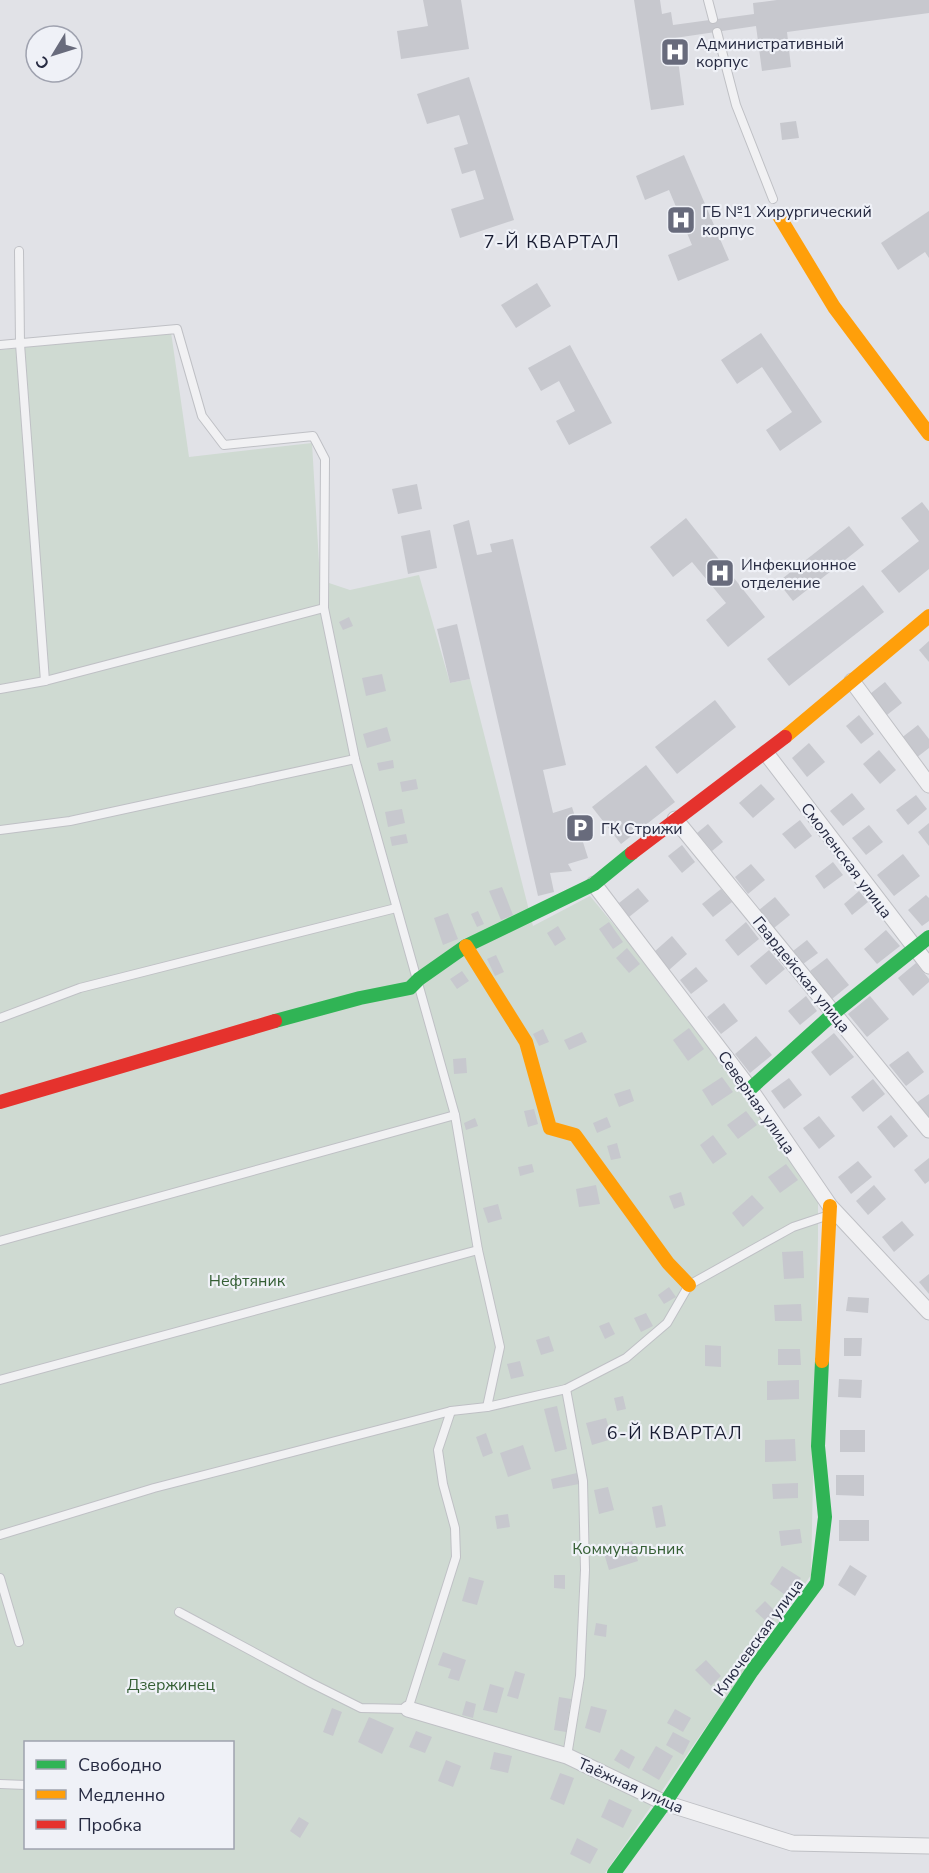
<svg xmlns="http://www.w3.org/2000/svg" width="929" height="1873" viewBox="0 0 929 1873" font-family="'Nunito Sans',sans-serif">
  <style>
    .green { fill: #cfdad2; fill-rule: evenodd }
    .building { fill: #c7c8ce }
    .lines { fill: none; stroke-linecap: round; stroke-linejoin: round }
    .lane-casing { stroke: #bfc0c5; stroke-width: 10 }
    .street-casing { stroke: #bfc0c5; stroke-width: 17 }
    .lane { stroke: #f1f1f3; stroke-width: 8 }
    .street { stroke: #f1f1f3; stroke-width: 15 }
    .fast { stroke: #30b455; stroke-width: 14 }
    .slow { stroke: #ff9f0a; stroke-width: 14 }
    .jam { stroke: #e5322d; stroke-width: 14 }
    .labels { text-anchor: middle; stroke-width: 4.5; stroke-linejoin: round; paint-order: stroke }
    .poi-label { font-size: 16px; fill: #272b42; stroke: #eff1f7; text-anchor: start }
    .street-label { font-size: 16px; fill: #272b42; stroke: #eff1f7 }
    .park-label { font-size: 16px; fill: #345e34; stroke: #eff1f7 }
    .neighbourhood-label { font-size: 18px; letter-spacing: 1.5px; fill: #191d32; stroke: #eff1f7 }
  </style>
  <rect width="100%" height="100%" fill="#e1e2e7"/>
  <!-- green -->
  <path class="green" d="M 171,332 L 189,457 L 312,443 L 320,580 L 350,590 L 419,575 L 450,683 L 470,679 L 533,926 L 590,896 L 688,1014 L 818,1197 L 818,1237 L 811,1575 L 605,1873 L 0,1873 L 0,350 ZM 26,1742 L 232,1742 L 232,1848 L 26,1848 Z"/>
  <!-- building -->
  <g class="building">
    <path d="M 423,0 L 461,0 L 469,49 L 401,59 L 397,31 L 428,26 Z"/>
    <path d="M 634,0 L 660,0 L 662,14 L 671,12 L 673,25 L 754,14 L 753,3 L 777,0 L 929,0 L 929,13 L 787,32 L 791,67 L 762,71 L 756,26 L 675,38 L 684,105 L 651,110 Z"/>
    <path d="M 469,77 L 514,220 L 460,238 L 451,209 L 484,199 L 475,170 L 462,174 L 454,148 L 468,144 L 459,115 L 427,124 L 417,94 Z"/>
    <path d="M 796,121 L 799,138 L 782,140 L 780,123 Z"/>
    <path d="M 684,155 L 729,260 L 678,281 L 668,255 L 692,245 L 669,190 L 645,200 L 636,176 Z"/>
    <path d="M 929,211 L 929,258 L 925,252 L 898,270 L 881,243 Z"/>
    <path d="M 537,283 L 551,306 L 516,328 L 501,305 Z"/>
    <path d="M 761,333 L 822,422 L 780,451 L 766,430 L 792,412 L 762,367 L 737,384 L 721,360 Z"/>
    <path d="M 570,345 L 612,423 L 569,445 L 556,421 L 575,411 L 559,381 L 541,391 L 528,368 Z"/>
    <path d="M 417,484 L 422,509 L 398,514 L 392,489 Z"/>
    <path d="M 922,502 L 929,511 L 929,569 L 899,593 L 881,571 L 919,541 L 901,518 Z"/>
    <path d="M 686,518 L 765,617 L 728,647 L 706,620 L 726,603 L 692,562 L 673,577 L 650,547 Z"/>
    <path d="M 469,520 L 477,555 L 492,552 L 490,544 L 513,539 L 566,765 L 543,770 L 553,813 L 572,807 L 588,858 L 568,864 L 572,871 L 550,873 L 554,892 L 538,896 L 453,525 Z"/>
    <path d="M 849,526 L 864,545 L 793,601 L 778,582 Z"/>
    <path d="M 430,530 L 437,568 L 408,574 L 401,536 Z"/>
    <path d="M 863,585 L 884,612 L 789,686 L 767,659 Z"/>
    <path d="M 349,617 L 353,626 L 343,630 L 339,622 Z"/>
    <path d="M 457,624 L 470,679 L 450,683 L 437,629 Z"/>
    <path d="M 929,641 L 929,662 L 919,650 Z"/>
    <path d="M 382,674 L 386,691 L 366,696 L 362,678 Z"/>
    <path d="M 885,682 L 902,703 L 887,715 L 870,694 Z"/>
    <path d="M 715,700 L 736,727 L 677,774 L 655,747 Z"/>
    <path d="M 859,715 L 874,734 L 861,744 L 846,726 Z"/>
    <path d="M 918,725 L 929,739 L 929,748 L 916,758 L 900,739 Z"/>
    <path d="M 387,727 L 391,741 L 367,748 L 363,734 Z"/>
    <path d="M 809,743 L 825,762 L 807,777 L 792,758 Z"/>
    <path d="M 879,750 L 896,770 L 880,784 L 863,764 Z"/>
    <path d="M 393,760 L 394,768 L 379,771 L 377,763 Z"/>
    <path d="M 646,765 L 675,802 L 621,844 L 592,807 Z"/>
    <path d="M 416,779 L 418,789 L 402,792 L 400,782 Z"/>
    <path d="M 761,784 L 775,799 L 753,818 L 739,803 Z"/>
    <path d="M 852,793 L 865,809 L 843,826 L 830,811 Z"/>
    <path d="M 916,795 L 927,809 L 908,825 L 896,810 Z"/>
    <path d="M 402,809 L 405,823 L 388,827 L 385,812 Z"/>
    <path d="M 800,820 L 812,836 L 795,849 L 782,834 Z"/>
    <path d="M 929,823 L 929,846 L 918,832 Z"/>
    <path d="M 708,824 L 723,842 L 712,851 L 697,833 Z"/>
    <path d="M 869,825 L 883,842 L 866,855 L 852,838 Z"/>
    <path d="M 406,834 L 408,843 L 392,846 L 390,837 Z"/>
    <path d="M 682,845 L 695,862 L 682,873 L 668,856 Z"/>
    <path d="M 903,854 L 920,876 L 894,896 L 877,875 Z"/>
    <path d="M 833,862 L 843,875 L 824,889 L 815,876 Z"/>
    <path d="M 751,864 L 765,880 L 748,894 L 735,877 Z"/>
    <path d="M 502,887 L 513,915 L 501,920 L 489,891 Z"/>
    <path d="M 638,888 L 649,901 L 629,917 L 619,903 Z"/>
    <path d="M 721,889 L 732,902 L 713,917 L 702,904 Z"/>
    <path d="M 859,891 L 868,902 L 852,915 L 844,904 Z"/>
    <path d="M 926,895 L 929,898 L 929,921 L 922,926 L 908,910 Z"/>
    <path d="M 775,897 L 790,915 L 774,928 L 759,910 Z"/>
    <path d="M 478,911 L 484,924 L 477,927 L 471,914 Z"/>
    <path d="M 448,913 L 458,939 L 443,945 L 434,918 Z"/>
    <path d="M 609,922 L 623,942 L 613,949 L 599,929 Z"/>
    <path d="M 746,922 L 759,939 L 738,956 L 725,940 Z"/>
    <path d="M 558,926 L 566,939 L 555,946 L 547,933 Z"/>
    <path d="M 886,930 L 900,946 L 877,964 L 864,949 Z"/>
    <path d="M 672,936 L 687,954 L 669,970 L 654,952 Z"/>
    <path d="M 807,940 L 818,953 L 803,964 L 793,951 Z"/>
    <path d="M 627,948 L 640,964 L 629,973 L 616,958 Z"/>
    <path d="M 769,950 L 785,969 L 766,985 L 750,966 Z"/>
    <path d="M 496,955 L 504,972 L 495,976 L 487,959 Z"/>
    <path d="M 827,958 L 849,985 L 832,999 L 810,971 Z"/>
    <path d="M 916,963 L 929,979 L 929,982 L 913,996 L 898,978 Z"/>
    <path d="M 696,967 L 708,981 L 691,994 L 680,980 Z"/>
    <path d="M 462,971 L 469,981 L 457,989 L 450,979 Z"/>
    <path d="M 806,996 L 817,1011 L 800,1025 L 788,1011 Z"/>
    <path d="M 870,996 L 889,1019 L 867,1037 L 848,1014 Z"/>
    <path d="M 724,1003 L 738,1021 L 721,1034 L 707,1017 Z"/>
    <path d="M 689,1028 L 704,1049 L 688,1061 L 673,1040 Z"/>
    <path d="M 543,1029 L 549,1042 L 539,1046 L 533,1034 Z"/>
    <path d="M 582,1032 L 587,1042 L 569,1050 L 564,1040 Z"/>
    <path d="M 834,1033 L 854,1057 L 830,1076 L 811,1052 Z"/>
    <path d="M 756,1036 L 772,1055 L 750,1073 L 735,1054 Z"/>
    <path d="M 908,1051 L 924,1072 L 906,1086 L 889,1065 Z"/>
    <path d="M 466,1058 L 467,1073 L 454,1074 L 453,1059 Z"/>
    <path d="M 722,1077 L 733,1092 L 712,1106 L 702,1090 Z"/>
    <path d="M 789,1078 L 802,1095 L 784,1109 L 771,1091 Z"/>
    <path d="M 873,1079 L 885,1094 L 863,1112 L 851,1097 Z"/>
    <path d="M 630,1089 L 634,1101 L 619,1107 L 614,1094 Z"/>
    <path d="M 929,1094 L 929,1120 L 916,1103 Z"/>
    <path d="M 534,1109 L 538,1124 L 528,1127 L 524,1111 Z"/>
    <path d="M 746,1111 L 757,1125 L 738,1139 L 727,1125 Z"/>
    <path d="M 891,1115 L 908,1136 L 894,1148 L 877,1127 Z"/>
    <path d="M 819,1116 L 835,1136 L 819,1149 L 803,1128 Z"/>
    <path d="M 607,1117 L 611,1127 L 597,1133 L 593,1123 Z"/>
    <path d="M 475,1118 L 478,1126 L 466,1130 L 464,1123 Z"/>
    <path d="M 713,1135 L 727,1154 L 713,1164 L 700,1145 Z"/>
    <path d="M 617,1143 L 621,1158 L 611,1160 L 607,1146 Z"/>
    <path d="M 929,1158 L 929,1181 L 925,1184 L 914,1170 Z"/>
    <path d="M 858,1161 L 872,1177 L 851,1194 L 838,1177 Z"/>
    <path d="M 532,1164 L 534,1172 L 520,1176 L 518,1167 Z"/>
    <path d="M 786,1164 L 798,1180 L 780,1193 L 768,1177 Z"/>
    <path d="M 596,1185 L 600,1204 L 579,1207 L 576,1189 Z"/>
    <path d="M 874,1185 L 886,1199 L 868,1215 L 856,1201 Z"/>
    <path d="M 681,1192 L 685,1205 L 674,1209 L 669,1196 Z"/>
    <path d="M 752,1195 L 764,1208 L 743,1227 L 732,1213 Z"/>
    <path d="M 498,1204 L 502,1219 L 488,1223 L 483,1208 Z"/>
    <path d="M 902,1221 L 914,1235 L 894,1252 L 882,1237 Z"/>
    <path d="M 803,1251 L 804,1278 L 784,1279 L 782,1252 Z"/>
    <path d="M 929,1274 L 929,1294 L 919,1282 Z"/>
    <path d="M 669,1287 L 676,1297 L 664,1304 L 658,1295 Z"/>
    <path d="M 848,1297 L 869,1298 L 868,1313 L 846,1311 Z"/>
    <path d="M 801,1304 L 802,1321 L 775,1321 L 774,1305 Z"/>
    <path d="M 646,1313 L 653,1326 L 641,1332 L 634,1318 Z"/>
    <path d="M 609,1322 L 615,1334 L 605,1339 L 599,1326 Z"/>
    <path d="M 549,1336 L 554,1351 L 541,1355 L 536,1340 Z"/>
    <path d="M 844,1338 L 862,1338 L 861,1356 L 844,1356 Z"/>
    <path d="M 705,1345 L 721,1346 L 721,1367 L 705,1366 Z"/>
    <path d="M 778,1349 L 800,1349 L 801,1365 L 778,1365 Z"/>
    <path d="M 520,1361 L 524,1376 L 511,1379 L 507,1364 Z"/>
    <path d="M 839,1379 L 862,1380 L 861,1398 L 838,1397 Z"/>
    <path d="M 799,1380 L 799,1399 L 767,1400 L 767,1381 Z"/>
    <path d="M 623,1396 L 626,1409 L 617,1411 L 614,1398 Z"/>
    <path d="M 557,1406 L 567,1449 L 555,1452 L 544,1409 Z"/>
    <path d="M 606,1418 L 612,1439 L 592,1445 L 586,1423 Z"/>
    <rect x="840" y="1430" width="25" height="22"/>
    <path d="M 486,1433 L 493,1453 L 483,1457 L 476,1437 Z"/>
    <path d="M 795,1439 L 796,1461 L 765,1462 L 765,1440 Z"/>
    <path d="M 523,1445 L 531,1469 L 508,1477 L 500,1453 Z"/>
    <path d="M 577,1473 L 579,1484 L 553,1489 L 551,1479 Z"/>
    <path d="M 836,1475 L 864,1475 L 864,1496 L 836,1495 Z"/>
    <path d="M 798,1483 L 798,1498 L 773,1499 L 772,1484 Z"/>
    <path d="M 608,1487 L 614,1510 L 599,1514 L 594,1490 Z"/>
    <path d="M 662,1505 L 666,1526 L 656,1528 L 652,1507 Z"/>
    <path d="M 508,1514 L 510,1527 L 497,1529 L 495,1516 Z"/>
    <rect x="839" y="1520" width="30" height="21"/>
    <path d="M 800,1529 L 802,1543 L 781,1546 L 779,1531 Z"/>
    <path d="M 632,1541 L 638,1561 L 609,1570 L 603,1550 Z"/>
    <path d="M 850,1565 L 867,1576 L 855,1596 L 838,1585 Z"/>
    <path d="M 782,1566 L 801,1578 L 788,1597 L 770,1584 Z"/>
    <path d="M 554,1575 L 565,1575 L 565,1589 L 554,1588 Z"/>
    <path d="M 469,1577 L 484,1581 L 477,1605 L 462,1601 Z"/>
    <path d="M 765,1601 L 778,1614 L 769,1624 L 755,1611 Z"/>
    <path d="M 596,1623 L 607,1625 L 606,1637 L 594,1635 Z"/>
    <path d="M 443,1652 L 466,1660 L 459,1681 L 448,1678 L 451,1669 L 438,1665 Z"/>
    <path d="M 706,1660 L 721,1676 L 711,1686 L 695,1670 Z"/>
    <path d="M 515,1671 L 525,1674 L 518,1699 L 507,1696 Z"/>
    <path d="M 490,1684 L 504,1688 L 497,1713 L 483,1710 Z"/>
    <path d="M 559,1697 L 571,1699 L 566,1732 L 554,1730 Z"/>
    <path d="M 466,1701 L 476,1704 L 473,1718 L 462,1715 Z"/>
    <path d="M 591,1706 L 607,1710 L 600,1733 L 585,1728 Z"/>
    <path d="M 332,1708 L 342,1712 L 333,1736 L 323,1732 Z"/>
    <path d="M 675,1709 L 691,1718 L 683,1732 L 667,1723 Z"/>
    <path d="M 369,1717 L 394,1728 L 382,1754 L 358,1742 Z"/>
    <path d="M 416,1731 L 432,1737 L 425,1753 L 409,1747 Z"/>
    <path d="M 673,1732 L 690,1741 L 683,1755 L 666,1745 Z"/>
    <path d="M 656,1746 L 673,1756 L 659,1780 L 642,1770 Z"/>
    <path d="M 621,1749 L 635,1757 L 629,1769 L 614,1760 Z"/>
    <path d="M 494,1752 L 512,1756 L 508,1773 L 490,1769 Z"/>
    <path d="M 446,1760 L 461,1766 L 453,1787 L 438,1781 Z"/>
    <path d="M 560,1773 L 574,1778 L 564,1805 L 550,1799 Z"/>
    <path d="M 609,1799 L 632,1810 L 623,1828 L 601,1817 Z"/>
    <path d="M 299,1817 L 309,1823 L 300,1838 L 290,1831 Z"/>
    <path d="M 577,1838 L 598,1849 L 590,1864 L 570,1854 Z"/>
  </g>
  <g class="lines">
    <!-- lane casing -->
    <g class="lane-casing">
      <g id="lane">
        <path d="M 708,0 L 713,19"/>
        <path d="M 717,32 L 736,105 L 773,199"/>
        <path d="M 19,251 L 20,344 L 45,681"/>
        <path d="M 0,345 L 177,329 L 202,416 L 224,445 L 313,436 L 325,459 L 324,608 L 355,759 L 455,1115 L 478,1250 L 500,1347 L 487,1407"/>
        <path d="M 0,689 L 45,681 L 324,608"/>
        <path d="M 0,830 L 70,821 L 355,759"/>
        <path d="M 0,1018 L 80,988 L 396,908"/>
        <path d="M 0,1241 L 455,1115"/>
        <path d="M 0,1380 L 478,1250"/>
        <path d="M 566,1389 L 583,1481 L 585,1570 L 580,1676 L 567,1756"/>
        <path d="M 0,1535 L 154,1488 L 266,1459 L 451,1411 L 487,1407 L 566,1389 L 626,1358 L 667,1323 L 689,1285 L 793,1227 L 829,1215"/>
        <path d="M 0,1578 L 19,1642"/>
        <path d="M 179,1612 L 311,1683 L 361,1708 L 408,1709 L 456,1557 L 455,1528 L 443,1484 L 438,1450 L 451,1411"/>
        <path d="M 0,1784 L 26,1785"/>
      </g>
    </g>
    <!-- street casing -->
    <g class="street-casing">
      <g id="street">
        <path d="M 852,681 L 929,785"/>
        <path d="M 766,753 L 929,966"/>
        <path d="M 675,819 L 929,1130"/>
        <path d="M 594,884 L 750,1089 L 830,1206 L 929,1312"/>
        <path d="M 408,1709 L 567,1756 L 665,1803 L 792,1843 L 929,1846"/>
      </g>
    </g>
    <!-- lane -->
    <use href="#lane" class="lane"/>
    <!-- street -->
    <use href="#street" class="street"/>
    <!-- fast -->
    <g class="fast">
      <path d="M 275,1021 L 360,998 L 410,988 L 419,979 L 466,946 L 594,884 L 632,853"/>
      <path d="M 750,1089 L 834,1013 L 929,937"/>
      <path d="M 614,1873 L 665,1803 L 752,1671 L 817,1583 L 825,1517 L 818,1446 L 822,1361"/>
    </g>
    <!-- slow -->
    <g class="slow">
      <path d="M 779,216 L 834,307 L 929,434"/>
      <path d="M 785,737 L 929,616"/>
      <path d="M 466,946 L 526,1042 L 550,1128 L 575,1135 L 668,1263 L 689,1285"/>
      <path d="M 822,1361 L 830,1206"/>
    </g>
    <!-- jam -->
    <g class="jam">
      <path d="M 632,853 L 785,737"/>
      <path d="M 0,1102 L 275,1021"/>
    </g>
  </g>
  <!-- icons -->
  <defs>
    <g id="hospital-square" transform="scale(1.5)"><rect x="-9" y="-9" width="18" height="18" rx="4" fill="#686b7c" stroke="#eff1f7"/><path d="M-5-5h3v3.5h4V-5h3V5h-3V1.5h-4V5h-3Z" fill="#fff"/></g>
    <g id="parking-square" transform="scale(1.5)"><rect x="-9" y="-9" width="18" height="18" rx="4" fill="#686b7c" stroke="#eff1f7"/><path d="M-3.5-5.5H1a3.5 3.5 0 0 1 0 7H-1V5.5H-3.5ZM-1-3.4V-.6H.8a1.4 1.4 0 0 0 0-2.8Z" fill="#fff"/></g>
  </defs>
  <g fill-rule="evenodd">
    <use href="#hospital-square" x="675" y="52"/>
    <use href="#hospital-square" x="681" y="220"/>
    <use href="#hospital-square" x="720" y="573"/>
    <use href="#parking-square" x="580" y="828"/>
  </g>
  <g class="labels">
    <!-- poi labels -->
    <g class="poi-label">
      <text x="696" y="49">Административный<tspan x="696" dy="18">корпус</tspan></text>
      <text x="702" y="217">ГБ №1 Хирургический<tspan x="702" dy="18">корпус</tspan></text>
      <text x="741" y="570">Инфекционное<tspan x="741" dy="18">отделение</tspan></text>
      <text x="601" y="834">ГК Стрижи</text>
    </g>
    <!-- street labels -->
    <g class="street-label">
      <text transform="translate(847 860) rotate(53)" y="6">Смоленская улица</text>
      <text transform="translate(802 974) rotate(51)" y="6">Гвардейская улица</text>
      <text transform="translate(757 1102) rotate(55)" y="6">Северная улица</text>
      <text transform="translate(758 1637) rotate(-54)" y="6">Ключевская улица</text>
      <text transform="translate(631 1785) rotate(24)" y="6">Таёжная улица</text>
    </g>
    <!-- park labels -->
    <g class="park-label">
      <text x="247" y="1286">Нефтяник</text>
      <text x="628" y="1554">Коммунальник</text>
      <text x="171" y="1690">Дзержинец</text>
    </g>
    <!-- neighbourhood labels -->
    <g class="neighbourhood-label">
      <text x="552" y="248">7-Й КВАРТАЛ</text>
      <text x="675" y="1439">6-Й КВАРТАЛ</text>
    </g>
  </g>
  <!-- legend -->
  <rect x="24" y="1741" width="210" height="108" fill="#eff1f7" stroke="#9fa2af" stroke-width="1.5"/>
  <rect x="36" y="1760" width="30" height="9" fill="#30b455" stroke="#9fa2af" stroke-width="1.5"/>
  <text x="78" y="1771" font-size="18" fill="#272b42">Свободно</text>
  <rect x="36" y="1790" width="30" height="9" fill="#ff9f0a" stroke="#9fa2af" stroke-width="1.5"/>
  <text x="78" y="1801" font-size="18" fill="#272b42">Медленно</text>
  <rect x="36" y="1820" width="30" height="9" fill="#e5322d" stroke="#9fa2af" stroke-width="1.5"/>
  <text x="78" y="1831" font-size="18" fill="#272b42">Пробка</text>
  <!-- north arrow -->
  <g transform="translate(54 54) rotate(232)"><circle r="28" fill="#eff1f7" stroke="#9fa2af" stroke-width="1.5"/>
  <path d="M0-4.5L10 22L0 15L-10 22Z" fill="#686b7c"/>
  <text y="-9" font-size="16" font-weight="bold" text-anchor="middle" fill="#272b42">С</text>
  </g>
</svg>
